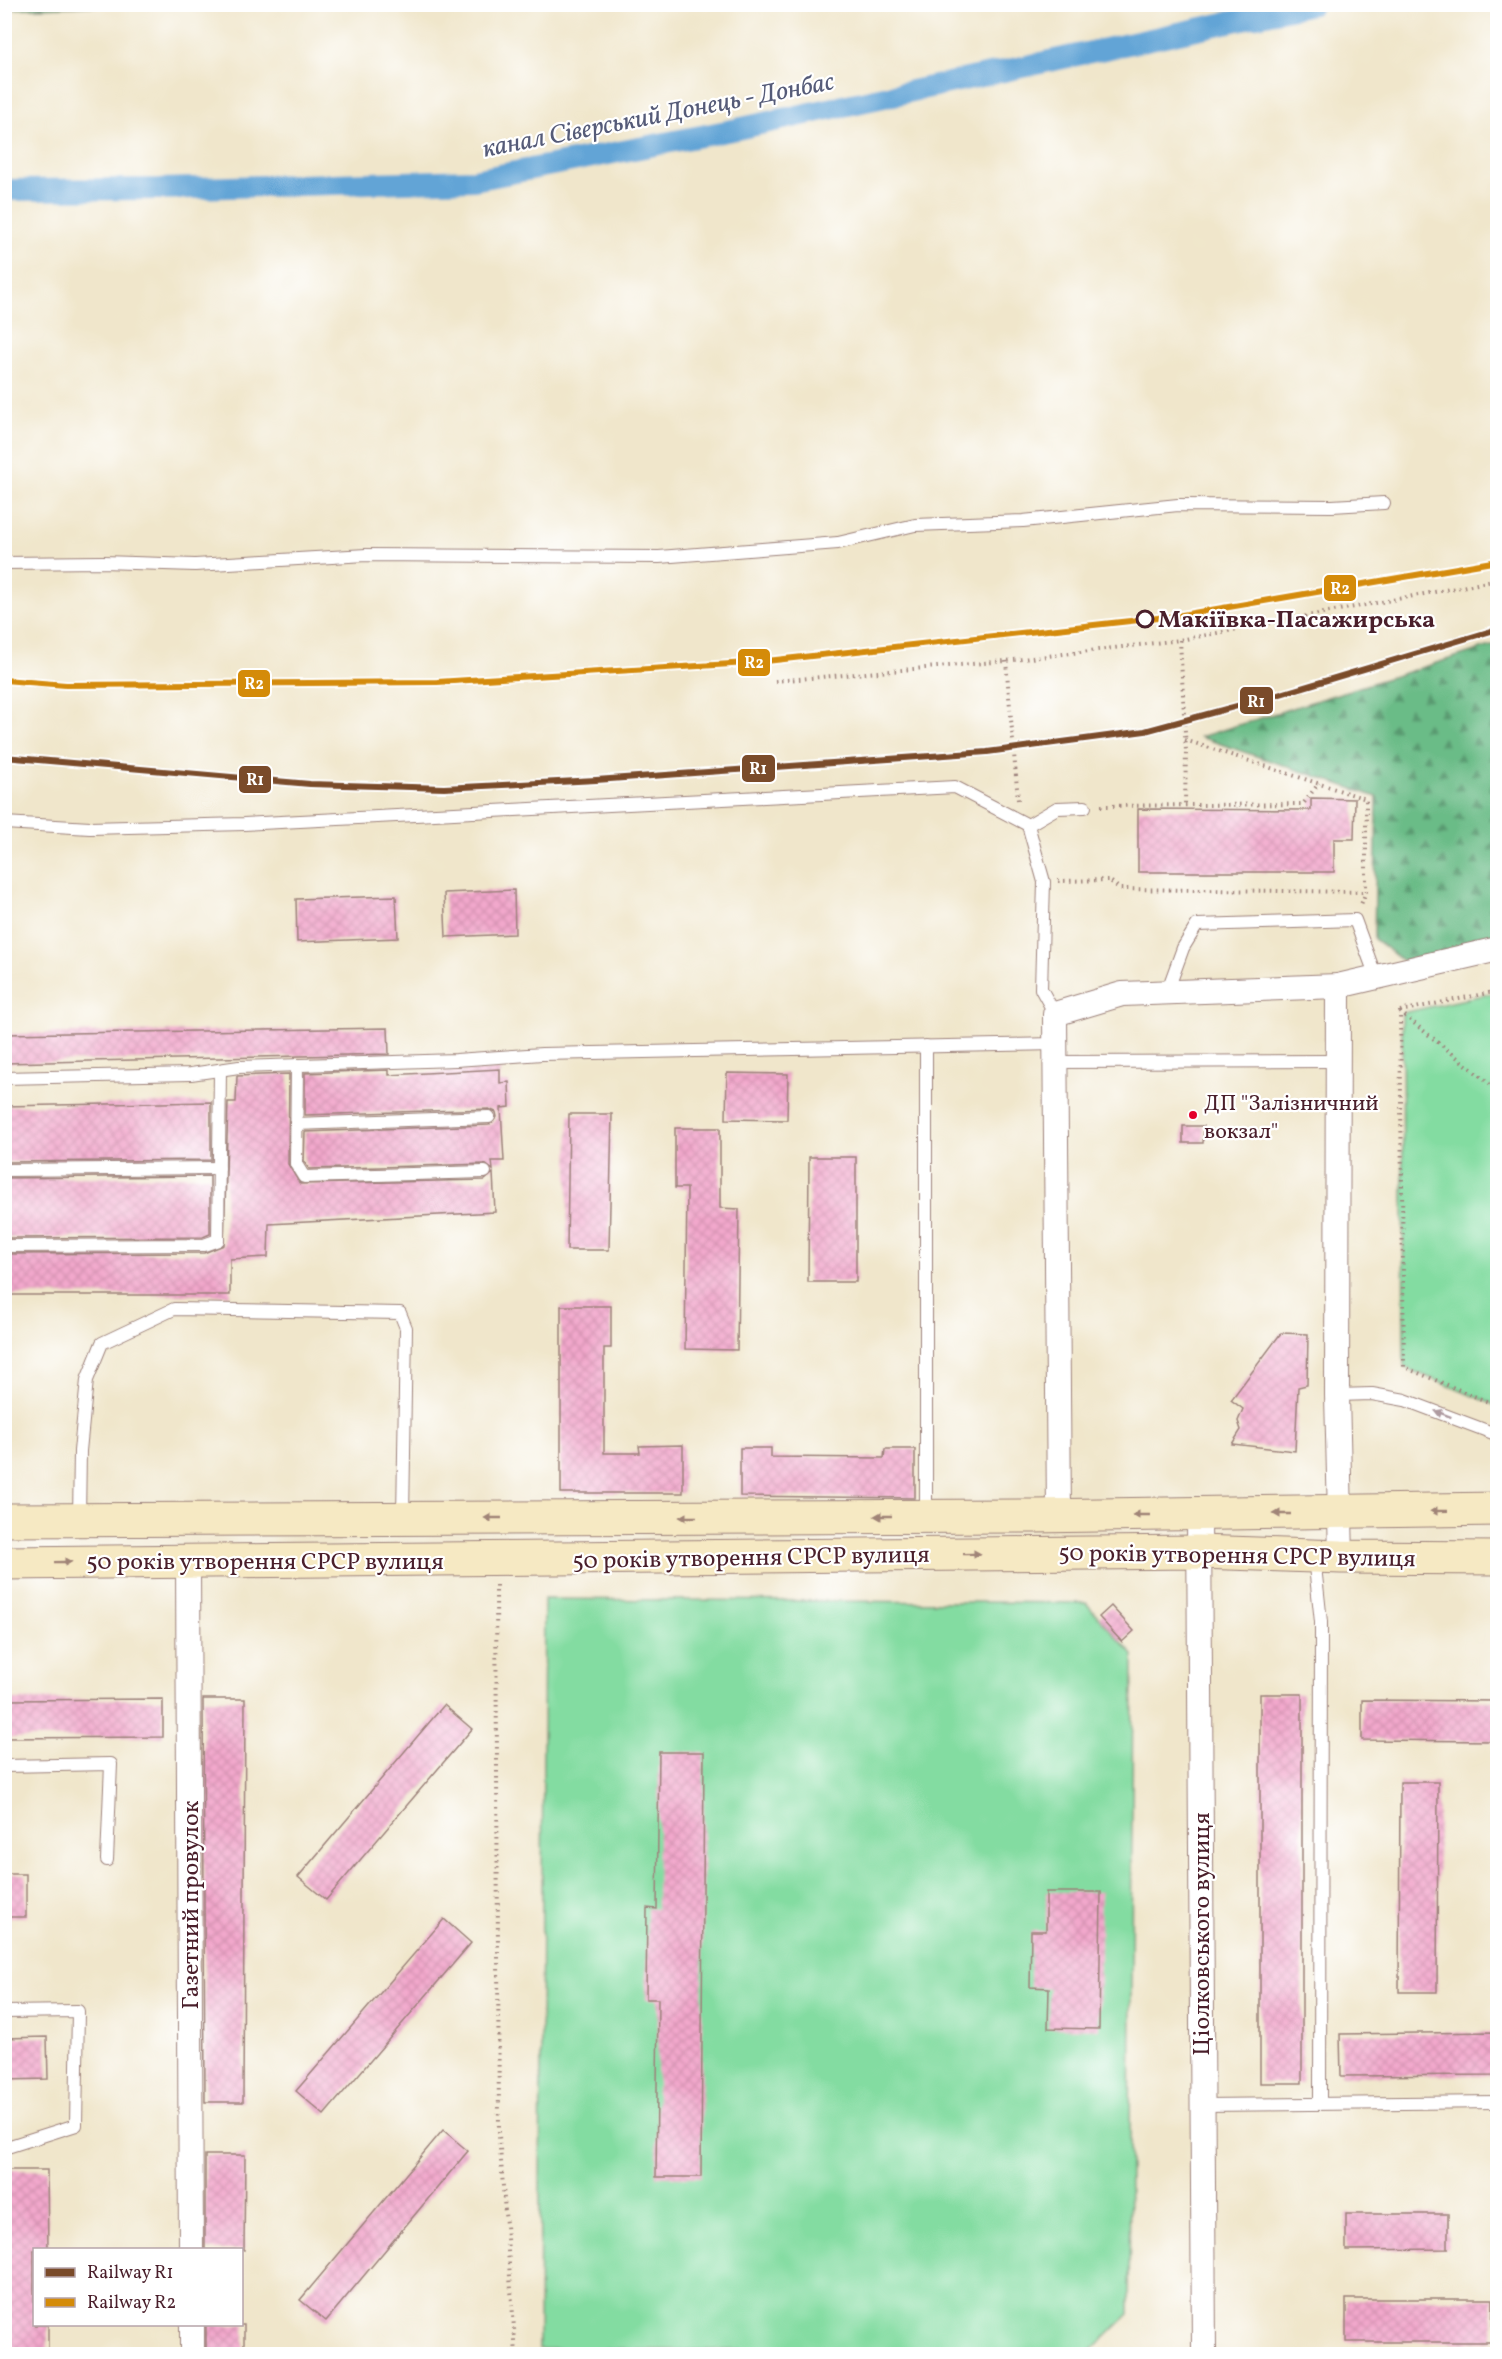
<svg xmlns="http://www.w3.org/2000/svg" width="1502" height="2359" viewBox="0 0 1502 2359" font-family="Vollkorn,serif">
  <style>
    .forest { fill: url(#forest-firs); stroke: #5a6e59; stroke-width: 1.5 }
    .green { fill: #83dca1; stroke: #667e66; stroke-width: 1.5 }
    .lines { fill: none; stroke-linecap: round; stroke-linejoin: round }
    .canal { stroke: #62a4d6; stroke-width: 22 }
    .building { fill: url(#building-cross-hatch) }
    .service-casing { stroke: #9d827b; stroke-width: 14 }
    .minor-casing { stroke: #9d827b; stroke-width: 26 }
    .secondary-casing { stroke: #9d827b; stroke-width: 35 }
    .path { stroke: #9d827b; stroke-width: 4; stroke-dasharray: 1.5 4.5; stroke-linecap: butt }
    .service { stroke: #fff; stroke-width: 12 }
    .minor { stroke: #fff; stroke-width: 24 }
    .secondary { stroke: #f6e9c3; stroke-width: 33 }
    .rail-1-casing { stroke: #fff; stroke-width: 10 }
    .rail-2-casing { stroke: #fff; stroke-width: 10 }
    .rail-1 { stroke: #7a4b2a; stroke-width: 6 }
    .rail-2 { stroke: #d48b09; stroke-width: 6 }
    .oneway { fill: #ae9aa0 }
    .oneway2 { fill: #a08477 }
    .stop-dot { fill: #fff; stroke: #4a1f2b; stroke-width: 3 }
    .bus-dot { fill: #e4002b; stroke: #fff; stroke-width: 2 }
    .labels { text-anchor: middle; stroke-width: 4.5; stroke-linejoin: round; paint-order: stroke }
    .bus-label { font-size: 22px; fill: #4a1f2b; stroke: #fff; text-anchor: start }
    .stop-label { font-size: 24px; font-weight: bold; fill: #4a1f2b; stroke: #fff; text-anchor: start }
    .street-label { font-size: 24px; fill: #4a1f2b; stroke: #fff }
    .water-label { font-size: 26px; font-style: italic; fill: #555b78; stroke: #fff }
    .line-badge { stroke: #fff; stroke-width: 2 }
    .badge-label { font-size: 16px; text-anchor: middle; font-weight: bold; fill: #fff }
  </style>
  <defs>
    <pattern id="forest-firs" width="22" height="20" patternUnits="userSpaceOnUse" patternTransform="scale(1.5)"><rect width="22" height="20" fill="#6abc87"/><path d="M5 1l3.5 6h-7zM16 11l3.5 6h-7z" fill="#59986f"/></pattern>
    <pattern id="building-cross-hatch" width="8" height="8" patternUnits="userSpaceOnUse" patternTransform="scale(1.5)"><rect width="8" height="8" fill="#f2a8cc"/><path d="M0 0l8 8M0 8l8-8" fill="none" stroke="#d190af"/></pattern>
  </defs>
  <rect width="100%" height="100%" fill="#fff"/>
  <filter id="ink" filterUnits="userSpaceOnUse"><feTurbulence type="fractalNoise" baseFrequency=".0167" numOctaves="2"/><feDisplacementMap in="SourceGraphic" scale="12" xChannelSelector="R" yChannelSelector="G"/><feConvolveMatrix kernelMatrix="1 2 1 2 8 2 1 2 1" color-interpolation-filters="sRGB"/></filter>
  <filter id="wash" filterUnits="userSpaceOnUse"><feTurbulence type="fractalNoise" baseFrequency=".008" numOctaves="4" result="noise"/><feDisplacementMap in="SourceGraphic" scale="24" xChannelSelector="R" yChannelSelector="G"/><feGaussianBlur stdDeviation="1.35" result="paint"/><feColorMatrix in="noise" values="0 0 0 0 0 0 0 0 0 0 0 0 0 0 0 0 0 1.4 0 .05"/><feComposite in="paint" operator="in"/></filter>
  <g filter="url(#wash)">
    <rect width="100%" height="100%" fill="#f0e6cb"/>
    <!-- forest -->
    <g class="forest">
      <path d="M 5,4 L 124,4 L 124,5 L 5,9 Z"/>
      <path d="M 1497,644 L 1497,940 L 1403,961 L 1374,939 L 1377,797 L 1200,737 Z"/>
    </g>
    <!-- green -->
    <g class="green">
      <path d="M 1497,992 L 1498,992 L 1497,1406 L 1404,1367 L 1402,1013 Z"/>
      <path d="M 544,1599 L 1086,1603 L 1133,1655 L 1129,2314 L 1089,2353 L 539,2349 Z"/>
    </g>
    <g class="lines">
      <!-- canal -->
      <path class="canal" d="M 4,190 L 159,189 L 474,180 L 737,129 L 1312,4"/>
    </g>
    <g id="blocks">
      <!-- building -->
      <g class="building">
        <path d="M 1311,798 L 1355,799 L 1354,839 L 1334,839 L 1334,872 L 1138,872 L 1138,809 L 1311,810 Z"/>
        <path d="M 514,890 L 515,934 L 446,937 L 444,893 Z"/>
        <path d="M 396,896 L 398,938 L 297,942 L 296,899 Z"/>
        <path d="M 388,1028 L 389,1054 L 4,1063 L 4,1034 Z"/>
        <path d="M 500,1069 L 500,1083 L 509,1082 L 510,1107 L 501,1108 L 504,1161 L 492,1161 L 493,1170 L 485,1164 L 309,1169 L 304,1162 L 305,1132 L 489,1125 L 497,1117 L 496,1112 L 489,1109 L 305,1115 L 305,1073 L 389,1070 L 389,1075 Z"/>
        <path d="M 727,1073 L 788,1074 L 787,1120 L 726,1119 Z"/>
        <path d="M 289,1074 L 288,1164 L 300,1184 L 485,1180 L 493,1173 L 495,1212 L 269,1224 L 268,1257 L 230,1259 L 230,1295 L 4,1295 L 4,1254 L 204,1253 L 224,1245 L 228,1102 L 236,1102 L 237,1076 Z"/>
        <path d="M 211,1102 L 211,1160 L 4,1162 L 4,1106 Z"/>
        <path d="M 569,1114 L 612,1114 L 609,1250 L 567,1250 Z"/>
        <path d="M 1183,1126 L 1204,1126 L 1203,1143 L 1183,1143 Z"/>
        <path d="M 675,1128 L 720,1128 L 720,1208 L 739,1209 L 737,1350 L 685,1349 L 687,1188 L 675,1188 Z"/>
        <path d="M 809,1157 L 856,1157 L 856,1282 L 808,1282 Z"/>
        <path d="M 210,1176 L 210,1234 L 203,1237 L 4,1238 L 4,1178 Z"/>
        <path d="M 561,1306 L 611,1306 L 611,1348 L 604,1348 L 604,1453 L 640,1453 L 639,1446 L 683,1445 L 683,1493 L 561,1493 Z"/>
        <path d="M 1281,1333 L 1308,1334 L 1307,1385 L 1298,1387 L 1295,1451 L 1232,1444 L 1241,1430 L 1238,1421 L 1243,1409 L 1231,1400 Z"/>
        <path d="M 740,1448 L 771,1448 L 771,1457 L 884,1458 L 885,1449 L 915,1449 L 915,1498 L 740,1496 Z"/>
        <path d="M 1111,1606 L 1134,1631 L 1122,1642 L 1099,1617 Z"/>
        <rect x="1260" y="1694" width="42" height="389"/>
        <path d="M 163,1699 L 163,1737 L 4,1738 L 4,1700 Z"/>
        <path d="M 203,1699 L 245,1699 L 243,2102 L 205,2102 Z"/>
        <path d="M 1362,1700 L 1497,1701 L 1497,1741 L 1362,1740 Z"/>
        <path d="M 444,1705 L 472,1729 L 326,1900 L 298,1877 Z"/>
        <path d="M 659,1752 L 704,1752 L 701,2177 L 656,2177 L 658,1999 L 646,1999 L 647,1908 L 657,1909 Z"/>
        <path d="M 1400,1782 L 1438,1782 L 1437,1992 L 1399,1992 Z"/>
        <rect x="4" y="1874" width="22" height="43"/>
        <path d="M 1046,1892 L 1101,1892 L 1099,2029 L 1048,2028 L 1049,1988 L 1030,1987 L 1031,1931 L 1046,1931 Z"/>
        <path d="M 444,1919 L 471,1943 L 324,2115 L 296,2091 Z"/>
        <path d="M 1497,2032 L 1497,2075 L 1341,2076 L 1340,2034 Z"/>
        <path d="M 47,2037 L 48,2079 L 4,2080 L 4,2038 Z"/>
        <path d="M 443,2130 L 468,2151 L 326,2321 L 300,2300 Z"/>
        <path d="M 205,2155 L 245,2155 L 244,2250 L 205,2250 Z"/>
        <path d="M 5,2170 L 47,2170 L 48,2250 L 34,2250 L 34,2325 L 48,2325 L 48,2355 L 5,2355 Z"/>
        <path d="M 1346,2214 L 1448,2214 L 1448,2249 L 1346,2250 Z"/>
        <path d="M 1346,2299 L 1493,2299 L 1492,2342 L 1346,2342 Z"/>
        <rect x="206" y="2325" width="38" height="30"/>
      </g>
    </g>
  </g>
  <g filter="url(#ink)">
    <use href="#blocks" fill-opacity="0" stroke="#9d827b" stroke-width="1.5"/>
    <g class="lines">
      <!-- service casing -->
      <g class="service-casing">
        <g id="service">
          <path d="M 4,563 L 103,562 L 195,565 L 366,555 L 659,557 L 838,543 L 915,525 L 1023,521 L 1178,505 L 1332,506 L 1384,503"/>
          <path d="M 4,823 L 90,828 L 244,824 L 955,787 L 1028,825"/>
          <path d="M 1167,992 L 1183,948 L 1197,925 L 1355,920 L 1376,977"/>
          <path d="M 1055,1014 L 1041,989 L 1044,882 L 1028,825 L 1057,808 L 1085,807"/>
          <path d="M 926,1046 L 926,1516"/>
          <path d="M 1055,1062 L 1338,1061"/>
          <path d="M 297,1065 L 296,1164 L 304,1177 L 485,1172"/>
          <path d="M 4,1078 L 191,1074 L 239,1067 L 456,1060 L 542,1054 L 1055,1044"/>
          <path d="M 296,1124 L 489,1117"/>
          <path d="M 4,1170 L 219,1168"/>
          <path d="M 4,1246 L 204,1245 L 218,1240 L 220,1070"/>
          <path d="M 1337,1395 L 1372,1394 L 1405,1400 L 1498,1435"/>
          <path d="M 79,1519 L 80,1451 L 87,1380 L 102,1343 L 174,1309 L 400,1313 L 406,1328 L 403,1517"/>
          <path d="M 1314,1557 L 1321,1622 L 1320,2102"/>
          <path d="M 4,1766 L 111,1764 L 107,1860"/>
          <path d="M 4,2012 L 78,2011 L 76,2125 L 4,2148"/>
          <path d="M 1202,2105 L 1498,2102"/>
        </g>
      </g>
      <!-- minor casing -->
      <g class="minor-casing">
        <g id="minor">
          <path d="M 1338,986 L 1337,1395 L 1341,1557"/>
          <path d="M 1199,1514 L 1204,2354"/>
          <path d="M 1059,1516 L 1055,1014 L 1122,994 L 1338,986 L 1498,949"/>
          <path d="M 188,1560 L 191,2250"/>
          <path d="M 192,2324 L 192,2354"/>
        </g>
      </g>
      <!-- secondary casing -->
      <g class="secondary-casing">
        <g id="secondary">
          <path d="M 4,1520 L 1034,1516 L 1498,1509"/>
          <path d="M 4,1563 L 1199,1552 L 1341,1557 L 1498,1558"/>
        </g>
      </g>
      <!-- path -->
      <g class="path">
        <path d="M 1180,640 L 1186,751 L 1185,804"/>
        <path d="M 1006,661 L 1018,800"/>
        <path d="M 775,681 L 1006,661 L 1180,640 L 1498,580"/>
        <path d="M 1185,740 L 1366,799 L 1366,892 L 1360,907"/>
        <path d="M 1101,806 L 1303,804 L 1319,783"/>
        <path d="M 1058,881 L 1109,880 L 1120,889 L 1366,892"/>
        <path d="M 1400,1011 L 1404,1367 L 1498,1406"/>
        <path d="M 1400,1011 L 1498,991"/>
        <path d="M 1400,1012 L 1498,1090"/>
        <path d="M 496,1585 L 499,2135 L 516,2354"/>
      </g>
      <!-- service -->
      <use href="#service" class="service"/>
      <!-- minor -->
      <use href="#minor" class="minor"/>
      <!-- secondary -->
      <use href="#secondary" class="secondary"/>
      <!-- rail-1 casing -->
      <g class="rail-1-casing">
        <path id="rail-1" d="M 4,757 L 310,784 L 444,788 L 596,780 L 987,752 L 1145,731 L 1274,696 L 1498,629"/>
      </g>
      <!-- rail-2 casing -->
      <g class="rail-2-casing">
        <path id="rail-2" d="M 4,680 L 66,685 L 437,682 L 748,663 L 1176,616 L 1498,561"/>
      </g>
      <!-- rail-1 -->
      <use href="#rail-1" class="rail-1"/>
      <!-- rail-2 -->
      <use href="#rail-2" class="rail-2"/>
    </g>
    <!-- one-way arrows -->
    <defs><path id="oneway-solid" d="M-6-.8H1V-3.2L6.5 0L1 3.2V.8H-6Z" transform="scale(1.5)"/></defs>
    <use class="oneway" href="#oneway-solid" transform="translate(1443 1414) rotate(-159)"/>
    <g class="oneway2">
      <use href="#oneway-solid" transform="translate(1439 1511) rotate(179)"/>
      <use href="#oneway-solid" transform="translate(1282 1514) rotate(180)"/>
      <use href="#oneway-solid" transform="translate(1141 1515) rotate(180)"/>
      <use href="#oneway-solid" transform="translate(883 1516) rotate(180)"/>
      <use href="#oneway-solid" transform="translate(688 1517) rotate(180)"/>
      <use href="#oneway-solid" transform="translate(493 1518) rotate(180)"/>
      <use href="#oneway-solid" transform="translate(972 1554) rotate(-1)"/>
      <use href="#oneway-solid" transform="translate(63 1562) rotate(-1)"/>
    </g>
  </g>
  <!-- markers -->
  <circle class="stop-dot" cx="1145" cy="619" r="8"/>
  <circle class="bus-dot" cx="1193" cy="1115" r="5"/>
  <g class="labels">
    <!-- bus labels -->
    <g class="bus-label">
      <text x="1204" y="1110">ДП "Залізничний<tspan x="1204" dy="28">вокзал"</tspan></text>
    </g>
    <!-- stop labels -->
    <g class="stop-label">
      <text x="1158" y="627">Макіївка-Пасажирська</text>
    </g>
    <!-- street labels -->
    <g class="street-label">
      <text transform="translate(1237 1555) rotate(1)" y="8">50 років утворення СРСР вулиця</text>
      <text transform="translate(751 1557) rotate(-1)" y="8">50 років утворення СРСР вулиця</text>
      <text x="265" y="1569">50 років утворення СРСР вулиця</text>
      <text transform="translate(190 1905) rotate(-90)" y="8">Газетний провулок</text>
      <text transform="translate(1201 1934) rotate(-90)" y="8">Ціолковського вулиця</text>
    </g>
    <!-- water labels -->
    <g class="water-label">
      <text transform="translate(658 114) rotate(-11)" y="9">канал Сіверський Донець - Донбас</text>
    </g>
  </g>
  <g class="line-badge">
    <rect x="1323" y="574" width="34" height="28" rx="6" fill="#d48b09"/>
    <rect x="737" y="648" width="34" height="29" rx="6" fill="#d48b09"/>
    <rect x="237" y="669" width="34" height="29" rx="6" fill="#d48b09"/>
    <rect x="1239" y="686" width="35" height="29" rx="6" fill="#7a4b2a"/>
    <rect x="741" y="754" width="35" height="29" rx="6" fill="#7a4b2a"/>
    <rect x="238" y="765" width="34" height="29" rx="6" fill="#7a4b2a"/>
  </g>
  <g class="badge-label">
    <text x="1340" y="594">R2</text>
    <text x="754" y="668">R2</text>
    <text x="254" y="689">R2</text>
    <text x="1256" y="707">R1</text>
    <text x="758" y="774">R1</text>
    <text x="255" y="785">R1</text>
  </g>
  <!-- margin -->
  <rect width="1502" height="2359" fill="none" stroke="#fff" stroke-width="24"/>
  <!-- legend -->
  <rect x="33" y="2248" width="210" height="78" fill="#ffffff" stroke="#b7a5aa" stroke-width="1.5"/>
  <rect x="45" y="2268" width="30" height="9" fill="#7a4b2a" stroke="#b7a5aa" stroke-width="1.5"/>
  <text x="87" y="2278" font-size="18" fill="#4a1f2b">Railway R1</text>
  <rect x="45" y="2298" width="30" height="9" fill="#d48b09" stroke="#b7a5aa" stroke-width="1.5"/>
  <text x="87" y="2308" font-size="18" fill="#4a1f2b">Railway R2</text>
</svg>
